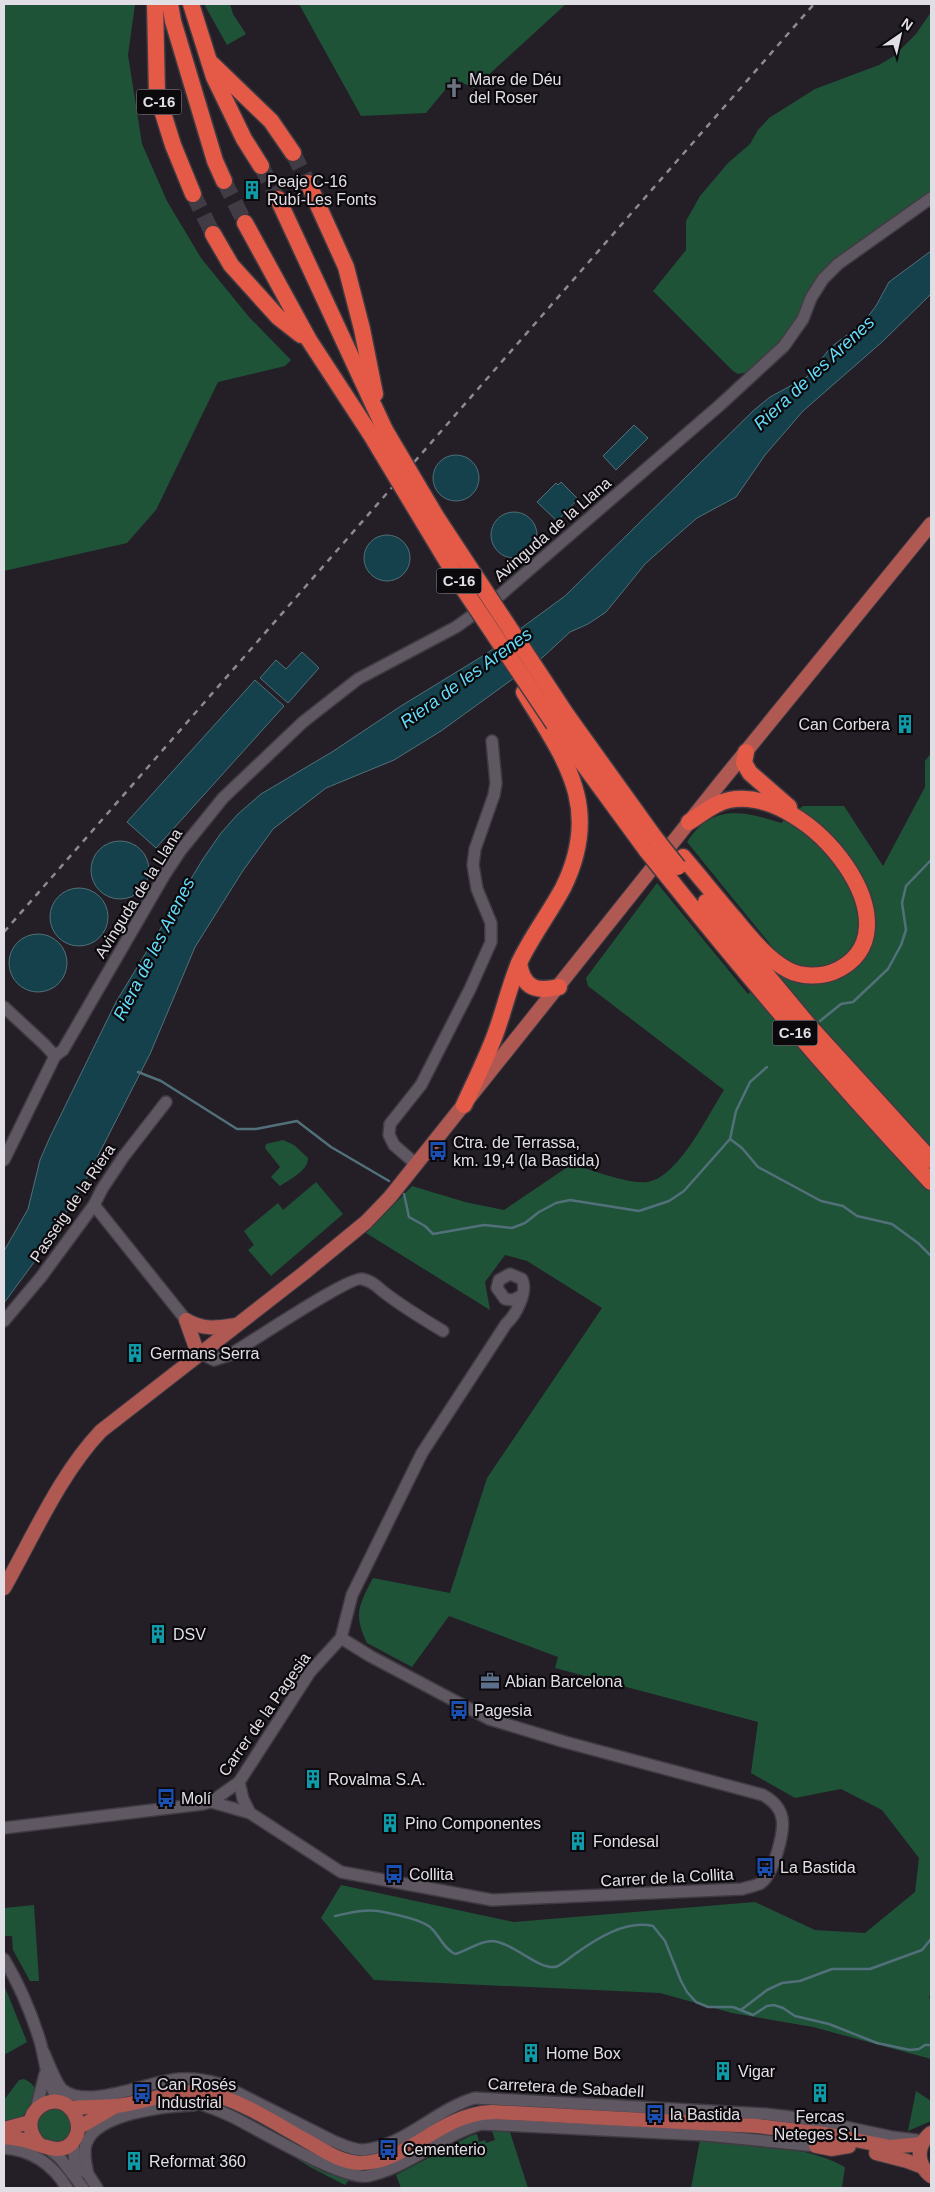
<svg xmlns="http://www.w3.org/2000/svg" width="935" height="2192" viewBox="0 0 935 2192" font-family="Helvetica,sans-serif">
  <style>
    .green { fill: #1f5338 }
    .water { fill: #14414b; stroke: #527079 }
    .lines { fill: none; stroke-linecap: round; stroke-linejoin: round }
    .stream { stroke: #527079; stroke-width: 2.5 }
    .highway-tunnel { stroke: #403b44; stroke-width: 16; stroke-dasharray: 16 8; stroke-linecap: butt }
    .minor-casing { stroke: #403b43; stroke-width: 14 }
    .major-casing { stroke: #403b43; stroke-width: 16 }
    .highway-casing { stroke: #403b43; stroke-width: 19 }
    .minor { stroke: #5f5863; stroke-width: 11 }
    .major { stroke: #af5952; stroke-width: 14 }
    .highway { stroke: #e45a47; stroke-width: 16 }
    .rail { stroke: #8e8991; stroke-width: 2.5; stroke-dasharray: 6 6; stroke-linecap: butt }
    .highway-bridge-casing { stroke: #403b43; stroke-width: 19; stroke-linecap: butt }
    .highway-bridge { stroke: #e45a47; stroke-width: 16 }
    .labels { text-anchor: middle; stroke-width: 4.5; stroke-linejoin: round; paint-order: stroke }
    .shield { fill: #0c090d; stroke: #a29ea4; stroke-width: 1 }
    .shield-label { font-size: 15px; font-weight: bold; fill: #e2dee5 }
    .poi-label { font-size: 16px; fill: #e2dee5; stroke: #0c090d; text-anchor: start }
    .street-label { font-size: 16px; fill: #e2dee5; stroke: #0c090d }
    .water-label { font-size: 18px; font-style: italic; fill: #64ddfb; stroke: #0c090d }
  </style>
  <rect width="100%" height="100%" fill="#241e27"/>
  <!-- green -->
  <g class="green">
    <path d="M 4,4 L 135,4 L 128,55 L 142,144 L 167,201 L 201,258 L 249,317 L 291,360 L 285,366 L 218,382 L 156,510 L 127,543 L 4,571 Z"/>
    <path d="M 204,4 L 230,4 L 233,14 L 246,34 L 227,45 Z"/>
    <path d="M 299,4 L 566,4 L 474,88 L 454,79 L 426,113 L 361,116 Z"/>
    <path d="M 931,12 L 931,191 L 847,251 L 797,319 L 788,335 L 749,372 L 738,374 L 733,371 L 653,291 L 686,250 L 686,221 L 700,196 L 728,163 L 750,144 L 758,130 L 769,118 L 815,89 L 879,65 L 894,56 L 916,34 Z"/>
    <path d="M 931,753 L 931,1993 L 929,1997 L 931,2001 L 931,2059 L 813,2027 L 732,2013 L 660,1993 L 374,1980 L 321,1918 L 341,1885 L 514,1922 L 755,1902 L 815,1930 L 865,1933 L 915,1892 L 919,1858 L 882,1810 L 841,1789 L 795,1798 L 751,1773 L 758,1722 L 555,1668 L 558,1657 L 449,1616 L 412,1667 L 367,1643 C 353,1614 359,1605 373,1578 L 450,1593 L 487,1478 L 602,1308 L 527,1261 L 505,1255 L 485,1282 L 490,1310 L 366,1233 L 412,1186 L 465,1202 L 504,1210 L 572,1164 C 592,1170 627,1184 647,1182 C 678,1178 708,1115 724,1090 L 588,986 L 586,978 L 657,883 L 748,994 L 783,960 L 687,842 C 712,803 744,811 781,823 L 803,806 L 844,806 L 883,866 L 925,787 L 925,761 Z"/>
    <path d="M 283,1140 L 294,1145 L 308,1158 C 308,1171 290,1179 280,1186 L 271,1177 L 280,1167 L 265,1148 L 266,1144 Z"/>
    <path d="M 316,1182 L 343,1214 L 271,1276 L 248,1250 L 254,1245 L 244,1231 L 278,1203 L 283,1210 Z"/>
    <path d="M 34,1905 L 39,1981 L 30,1981 L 13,1950 L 12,1936 L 5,1936 L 4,1934 L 4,1908 Z"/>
    <path d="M 4,1985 L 27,2042 L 4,2055 Z"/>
    <path d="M 24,2079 C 28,2081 32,2083 34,2087 C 43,2100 18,2127 4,2121 L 4,2100 L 19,2080 Z"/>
    <path d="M 916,2091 L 931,2101 L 931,2121 L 908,2131 Z"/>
    <circle cx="54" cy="2126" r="17"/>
    <path d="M 492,2131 L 510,2132 L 528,2188 L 401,2188 L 396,2175 L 470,2136 L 477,2134 L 479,2142 L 485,2140 L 486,2143 L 495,2140 Z"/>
    <path d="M 700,2140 C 747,2145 803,2144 845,2167 L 842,2188 L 691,2188 Z"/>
    <path d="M 286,2152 L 324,2172 L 349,2180 L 345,2185 L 310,2167 Z"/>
  </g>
  <!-- water -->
  <g class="water">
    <path d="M 931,251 L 931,294 L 882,342 L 803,411 L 765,455 L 736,497 L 697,518 L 682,531 L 645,564 L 606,612 L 588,624 L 570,632 L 543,657 L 441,731 L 394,760 L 326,788 L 273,829 L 242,872 L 195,947 L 150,1054 L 81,1189 L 40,1254 L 4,1303 L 4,1251 L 28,1209 L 40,1160 L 50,1137 L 116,1002 L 203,859 L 221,833 L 238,814 L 261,794 L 332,752 L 401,706 L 486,654 L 565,596 L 753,411 L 770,397 L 807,377 L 831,347 L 863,323 L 876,306 L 889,282 Z"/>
    <path d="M 634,425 L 648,438 L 616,470 L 603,456 Z"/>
    <circle cx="456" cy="478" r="23"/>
    <path d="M 561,482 L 578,499 L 557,521 L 537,502 L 556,483 L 558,485 Z"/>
    <circle cx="514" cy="535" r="23"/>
    <circle cx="387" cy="558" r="23"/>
    <path d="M 302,652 L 319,668 L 288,703 L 260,678 L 276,660 L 286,669 Z"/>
    <path d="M 255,680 L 284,706 L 156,848 L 127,822 Z"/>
    <circle cx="120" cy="870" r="29"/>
    <circle cx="79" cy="917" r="29"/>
    <circle cx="38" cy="963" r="29"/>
  </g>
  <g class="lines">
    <!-- stream -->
    <g class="stream">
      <path d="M 820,1021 L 841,1004 L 853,1002 L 888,969 L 901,945 L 906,930 L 902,903 L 906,886 L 931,860"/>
      <path d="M 138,1072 L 161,1081 L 237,1129 L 256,1129 L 297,1121 L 331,1147 L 389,1181"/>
      <path d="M 730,1139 L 742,1148 L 758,1167 L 821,1201 L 843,1206 L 857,1216 L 892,1224 L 918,1243 L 931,1256"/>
      <path d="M 404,1194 L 409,1217 L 425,1226 L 433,1234 L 484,1225 L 512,1228 L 525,1223 L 539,1212 L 556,1203 L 570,1200 L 639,1211 L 669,1201 L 684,1191 L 730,1139 L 736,1111 L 750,1082 L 767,1067"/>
      <path d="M 335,1916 C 349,1913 364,1909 378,1911 C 389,1913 425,1920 432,1929 C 441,1938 443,1948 455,1954 C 467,1951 479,1941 492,1941 C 514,1943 537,1969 555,1967 C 561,1966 569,1958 575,1954 C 596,1939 625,1920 653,1926 L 665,1941 L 681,1981 L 687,1992 L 696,2002 L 708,2007 L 733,2007 L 753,2015 L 767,2006 L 774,2005 L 783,2008 L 795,2016 L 829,2024 L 877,2043 L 910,2050 L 919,2049 L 925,2045 L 931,2045"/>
      <path d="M 741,2010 L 767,1990 L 782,1983 L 800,1981 L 832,1969 L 870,1969 L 922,1950 L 931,1939"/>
    </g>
    <!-- highway-tunnel -->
    <g class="highway-tunnel">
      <path d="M 293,153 L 308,183"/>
      <path d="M 261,166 L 278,199"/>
      <path d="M 224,181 L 245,223"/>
      <path d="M 193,194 L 213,234"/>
    </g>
    <!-- minor casing -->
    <g class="minor-casing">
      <g id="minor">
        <path d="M 4,1007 L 44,1044 L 55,1056"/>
        <path d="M 4,1160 L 55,1056 L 63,1050 L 165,874 L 181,850 L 223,798 L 303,722 L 358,679 L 456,627 L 498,597 L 720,405 L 784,346 L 803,319 L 811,298 L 823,279 L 838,264 L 931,198"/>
        <path d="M 417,1165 L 394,1145 L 389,1135 L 390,1124 L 421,1085 L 470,989 L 491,942 L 491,923 L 477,889 L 473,865 L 475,849 L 494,795 L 496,783 L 492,741"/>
        <path d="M 94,1205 L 186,1320"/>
        <path d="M 4,1321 L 41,1277 L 94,1205 L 102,1189 L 124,1156 L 166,1102"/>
        <path d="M 204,1350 L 208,1357 L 214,1360 L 229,1355 C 249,1344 349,1276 362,1279 C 373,1281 377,1287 385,1293 C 403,1307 423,1319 443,1331"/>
        <path d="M 239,1782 L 243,1799 L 250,1813"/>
        <path d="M 211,1802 L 250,1813 L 341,1872 L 492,1900 L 742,1889 C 748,1887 756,1886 761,1883 C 773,1875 785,1832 782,1818 C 780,1807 772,1800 763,1795 L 565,1742 L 489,1719 L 370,1656 L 341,1638"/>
        <path d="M 4,1828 L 203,1804 L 211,1802 L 239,1782 L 310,1672 L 341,1638 L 352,1595 L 422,1453 L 506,1324 C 516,1315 528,1292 522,1279 L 510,1274 L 499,1280 L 497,1288 L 505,1299 L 513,1300 L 521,1296"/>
        <path d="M 4,1959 C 19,1984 31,2012 40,2041 C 46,2062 46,2084 60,2102"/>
        <path d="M 44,2053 C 48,2062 57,2086 63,2090 C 89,2110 148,2081 179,2079 C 193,2078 206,2080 220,2084 L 333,2141 C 343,2145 352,2150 363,2150 C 403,2147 436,2109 475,2098 L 765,2114 L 808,2119 L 892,2137 L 916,2140"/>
        <path d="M 173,2096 C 193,2101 214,2108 233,2117 C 259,2130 344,2181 368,2176 C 409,2167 441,2136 481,2124 L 705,2135 L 816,2146"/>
        <path d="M 36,2109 L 45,2074"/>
        <path d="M 73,2140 L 76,2177"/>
        <path d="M 4,2148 C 32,2150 53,2165 67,2188"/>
        <path d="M 49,2149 L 60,2158 L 83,2188"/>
        <path d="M 83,2170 L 88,2174 L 97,2188"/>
        <path d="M 88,2174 C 86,2165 83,2154 86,2144 C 96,2113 167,2106 194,2105"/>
      </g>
    </g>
    <!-- major casing -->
    <g class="major-casing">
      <g id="major">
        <path d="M 186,1320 C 204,1330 216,1328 235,1325"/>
        <path d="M 186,1320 L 198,1354"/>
        <path d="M 4,1588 C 33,1537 60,1474 101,1431 L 304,1273 L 366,1222 L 390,1197 L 717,787 L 931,524"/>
        <path d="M 70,2108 C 85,2107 101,2107 115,2106 C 149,2103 182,2084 216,2095 C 248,2105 278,2125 307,2141 C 323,2150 340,2162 359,2163 C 407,2164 439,2114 492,2112 L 757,2126 L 825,2134 L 890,2147 L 922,2144"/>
        <path d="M 78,2128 L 114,2107"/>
        <path d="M 4,2129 L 30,2122"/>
        <path d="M 931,2133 C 916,2145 916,2164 931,2176"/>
        <path d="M 4,2137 C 13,2138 22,2139 31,2142 C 47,2147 68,2158 77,2134 C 79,2127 78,2121 75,2115 C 59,2083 11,2114 39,2144"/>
        <path d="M 816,2146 L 831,2149 L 849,2146"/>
        <path d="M 876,2153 L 907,2161 L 923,2167"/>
      </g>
    </g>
    <!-- highway casing -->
    <g class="highway-casing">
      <g id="highway">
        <path d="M 155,4 L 157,94 L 173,145 L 193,194"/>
        <path d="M 170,4 L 173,21 L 215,161 L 224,181"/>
        <path d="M 191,4 L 214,77 L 244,139 L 261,166"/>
        <path d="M 212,64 L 271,121 L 293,153"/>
        <path d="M 308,183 L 346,267 L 362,329 L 375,394"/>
        <path d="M 278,199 L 385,430"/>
        <path d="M 245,223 L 309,340 L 371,435"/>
        <path d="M 213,234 L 231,265 L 278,317 L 301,335"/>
        <path d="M 566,714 L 655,838"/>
        <path d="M 554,724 L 647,851"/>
        <path d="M 746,752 L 744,763 L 750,773 L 789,807"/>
        <path d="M 683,857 C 700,877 717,898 734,918 C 750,937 766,958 788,970 C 801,977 820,977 833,972 C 925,934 810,784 729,800 C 714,803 702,814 689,822"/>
        <path d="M 668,877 C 752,982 839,1084 931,1182"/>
        <path d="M 706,902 L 810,1027 L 931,1160"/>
        <path d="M 519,963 C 523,989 537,992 559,987"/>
        <path d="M 464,1105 C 475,1081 486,1059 495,1035 C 504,1011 509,987 519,963 C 531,937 549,914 563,888 C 603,807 565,760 524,692"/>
      </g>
    </g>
    <!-- minor -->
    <use href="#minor" class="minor"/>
    <!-- major -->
    <use href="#major" class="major"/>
    <!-- highway -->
    <use href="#highway" class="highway"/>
    <!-- rail -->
    <path class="rail" d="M 4,932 L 814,4"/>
    <!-- highway-bridge casing -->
    <g class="highway-bridge-casing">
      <g id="highway-bridge">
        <path d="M 385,430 L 437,518 L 566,714"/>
        <path d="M 371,435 L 463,588 L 554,724"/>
        <path d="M 655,838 L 678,867"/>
        <path d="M 647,851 L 668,877"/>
      </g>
    </g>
    <!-- highway-bridge -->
    <use href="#highway-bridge" class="highway-bridge"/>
  </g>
  <!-- icons -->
  <defs>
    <g id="church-bare" transform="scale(1.5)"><path d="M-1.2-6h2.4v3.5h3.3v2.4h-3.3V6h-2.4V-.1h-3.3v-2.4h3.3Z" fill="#6b7280" stroke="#0c090d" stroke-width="2.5" paint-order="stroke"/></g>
    <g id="building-bare" transform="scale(1.5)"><path d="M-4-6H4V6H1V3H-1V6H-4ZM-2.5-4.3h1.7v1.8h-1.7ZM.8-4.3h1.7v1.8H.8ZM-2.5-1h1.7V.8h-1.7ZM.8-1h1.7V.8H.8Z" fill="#0f9aa8" stroke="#0c090d" stroke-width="2.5" paint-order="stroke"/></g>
    <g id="bus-bare" transform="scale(1.5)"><path d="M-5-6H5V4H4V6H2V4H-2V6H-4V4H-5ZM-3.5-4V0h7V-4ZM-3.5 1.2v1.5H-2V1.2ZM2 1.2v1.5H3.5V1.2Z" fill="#1a4fb4" stroke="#0c090d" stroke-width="2.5" paint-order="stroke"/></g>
    <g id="office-bare" transform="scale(1.5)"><path d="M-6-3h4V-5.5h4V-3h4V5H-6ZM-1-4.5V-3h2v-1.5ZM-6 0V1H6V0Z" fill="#5c6f8a" stroke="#0c090d" stroke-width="2.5" paint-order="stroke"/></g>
  </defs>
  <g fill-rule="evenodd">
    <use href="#church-bare" x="454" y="88"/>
    <use href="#building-bare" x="252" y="190"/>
    <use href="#building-bare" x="905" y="724"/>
    <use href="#bus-bare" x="438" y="1151"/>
    <use href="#building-bare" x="135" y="1353"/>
    <use href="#building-bare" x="158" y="1634"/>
    <use href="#office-bare" x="490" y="1681"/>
    <use href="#bus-bare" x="459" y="1710"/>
    <use href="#building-bare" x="313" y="1779"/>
    <use href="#bus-bare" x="166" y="1798"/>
    <use href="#building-bare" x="390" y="1823"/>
    <use href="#building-bare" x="578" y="1841"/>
    <use href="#bus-bare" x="765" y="1867"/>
    <use href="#bus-bare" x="394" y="1874"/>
    <use href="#building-bare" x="531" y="2053"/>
    <use href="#building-bare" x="723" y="2071"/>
    <use href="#bus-bare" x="142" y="2093"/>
    <use href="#building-bare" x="820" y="2093"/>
    <use href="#bus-bare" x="655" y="2114"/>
    <use href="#bus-bare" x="388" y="2149"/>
    <use href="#building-bare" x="134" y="2161"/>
  </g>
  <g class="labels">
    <!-- shield labels -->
    <g class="shield">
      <rect x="136.5" y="89.5" width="45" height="25" rx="4"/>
      <rect x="436.5" y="568.5" width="45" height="25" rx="4"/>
      <rect x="772.5" y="1020.5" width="45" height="25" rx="4"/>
    </g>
    <g class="shield-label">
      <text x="159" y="107">C-16</text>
      <text x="459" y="586">C-16</text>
      <text x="795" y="1038">C-16</text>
    </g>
    <!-- poi labels -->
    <g class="poi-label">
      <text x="469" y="85">Mare de Déu<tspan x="469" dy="18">del Roser</tspan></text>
      <text x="267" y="187">Peaje C-16<tspan x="267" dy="18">Rubí-Les Fonts</tspan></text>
      <text x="890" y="730" text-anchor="end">Can Corbera</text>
      <text x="453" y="1148">Ctra. de Terrassa,<tspan x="453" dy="18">km. 19,4 (la Bastida)</tspan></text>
      <text x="150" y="1359">Germans Serra</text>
      <text x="173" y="1640">DSV</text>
      <text x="505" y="1687">Abian Barcelona</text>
      <text x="474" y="1716">Pagesia</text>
      <text x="328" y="1785">Rovalma S.A.</text>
      <text x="181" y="1804">Molí</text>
      <text x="405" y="1829">Pino Componentes</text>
      <text x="593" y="1847">Fondesal</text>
      <text x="780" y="1873">La Bastida</text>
      <text x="409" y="1880">Collita</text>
      <text x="546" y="2059">Home Box</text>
      <text x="738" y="2077">Vigar</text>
      <text x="157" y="2090">Can Rosés<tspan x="157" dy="18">Industrial</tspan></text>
      <text x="670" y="2120">la Bastida</text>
      <text x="820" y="2122" text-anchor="middle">Fercas<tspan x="820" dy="18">Neteges S.L.</tspan></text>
      <text x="403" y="2155">Cementerio</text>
      <text x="149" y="2167">Reformat 360</text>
    </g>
    <!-- street labels -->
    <g class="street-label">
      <text transform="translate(552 529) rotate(-41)" y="6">Avinguda de la Llana</text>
      <text transform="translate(138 893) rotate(-58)" y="6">Avinguda de la Llana</text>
      <text transform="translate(72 1203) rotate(-56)" y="6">Passeig de la Riera</text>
      <text transform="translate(264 1714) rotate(-55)" y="6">Carrer de la Pagesia</text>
      <text transform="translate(667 1877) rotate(-3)" y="6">Carrer de la Collita</text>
      <text transform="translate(566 2087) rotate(3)" y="6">Carretera de Sabadell</text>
    </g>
    <!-- water labels -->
    <g class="water-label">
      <text transform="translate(814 373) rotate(-43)" y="6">Riera de les Arenes</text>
      <text transform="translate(466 678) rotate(-36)" y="6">Riera de les Arenes</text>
      <text transform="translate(154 949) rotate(-63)" y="6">Riera de les Arenes</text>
    </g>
  </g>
  <!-- border -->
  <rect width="935" height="2192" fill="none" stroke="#e2dee5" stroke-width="10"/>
  <!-- north arrow -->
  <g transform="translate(900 35) rotate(34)" stroke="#0c090d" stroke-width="4" paint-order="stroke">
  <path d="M0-4L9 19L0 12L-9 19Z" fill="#e2dee5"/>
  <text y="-8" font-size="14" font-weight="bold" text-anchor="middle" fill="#e2dee5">N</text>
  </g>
</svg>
